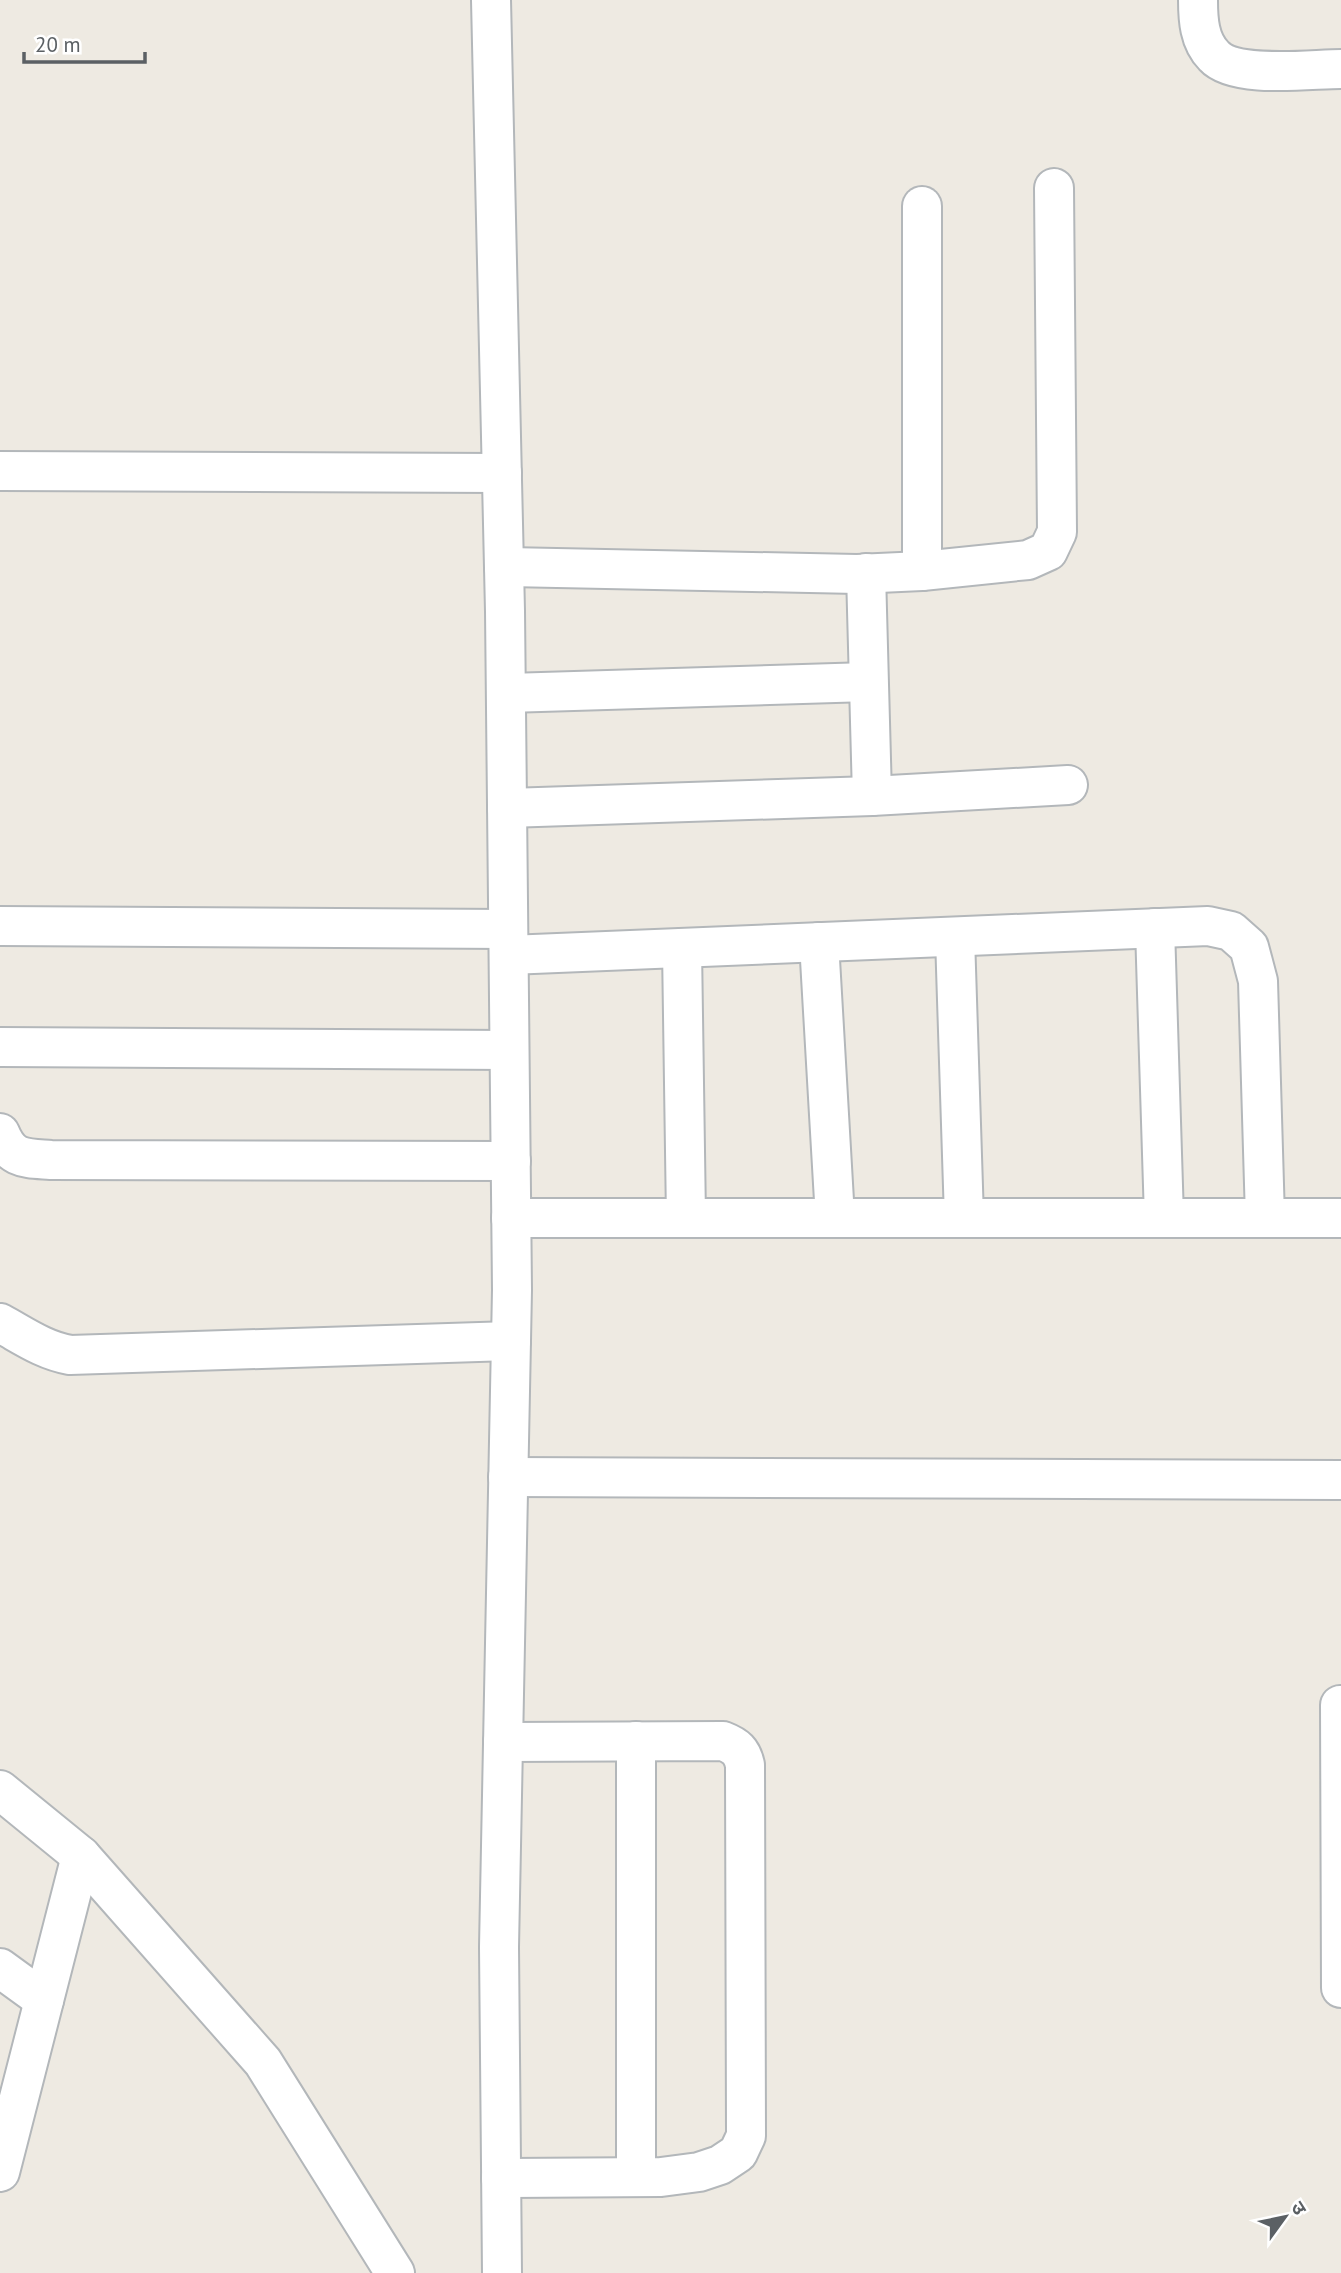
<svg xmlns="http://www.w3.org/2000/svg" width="1341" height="2273" viewBox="0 0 1341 2273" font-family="'PT Sans','Noto Sans Devanagari',sans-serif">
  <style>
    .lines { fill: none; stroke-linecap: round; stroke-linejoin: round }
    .minor-casing { stroke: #b3b7ba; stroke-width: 42 }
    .minor { stroke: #fff; stroke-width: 38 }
  </style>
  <rect width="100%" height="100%" fill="#eeeae2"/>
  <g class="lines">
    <!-- minor casing -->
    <g class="minor-casing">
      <g id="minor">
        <path d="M 491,0 L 505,611 L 512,1290 L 499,1947 L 502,2273"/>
        <path d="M 1198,0 C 1198,19 1199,41 1214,56 C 1235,79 1310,69 1341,69"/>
        <path d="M 922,206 L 922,571"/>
        <path d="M 0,471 L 502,473"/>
        <path d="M 504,567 L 857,574 L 922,571 L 1028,560 L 1048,551 L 1057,532 L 1054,188"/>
        <path d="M 866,573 L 872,796"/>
        <path d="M 506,693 L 868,682"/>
        <path d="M 507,808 L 872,796 L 1068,785"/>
        <path d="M 0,926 L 508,929"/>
        <path d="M 1155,928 L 1164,1218"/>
        <path d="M 955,937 L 964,1218"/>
        <path d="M 819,942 L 835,1218"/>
        <path d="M 682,948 L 686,1218"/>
        <path d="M 509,955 L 1208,926 L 1231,931 L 1249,947 L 1258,981 L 1265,1218"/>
        <path d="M 0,1047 L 509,1050"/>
        <path d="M 0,1133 C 11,1160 25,1158 51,1160 L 511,1161"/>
        <path d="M 511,1218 L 1341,1218"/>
        <path d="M 0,1323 C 24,1336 43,1350 70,1355 L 511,1341"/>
        <path d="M 508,1477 L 1340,1480"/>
        <path d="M 1340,1705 L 1341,1988"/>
        <path d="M 636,1741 L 636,2177"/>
        <path d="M 0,1790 L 81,1856 L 263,2062 L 395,2273"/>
        <path d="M 0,1968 L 44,2000"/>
        <path d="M 0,2172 L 81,1856"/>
        <path d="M 501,2178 L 661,2177 L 699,2172 L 720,2165 L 738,2153 L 746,2136 L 745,1765 C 742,1751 736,1746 723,1741 L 503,1742"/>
      </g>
    </g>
    <!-- minor -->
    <use href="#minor" class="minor"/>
  </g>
  <!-- north arrow -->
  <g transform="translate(1285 2217) rotate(57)" stroke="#ffffff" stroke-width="5" paint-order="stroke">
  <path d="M0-5L12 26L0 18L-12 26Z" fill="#5b6064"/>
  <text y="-10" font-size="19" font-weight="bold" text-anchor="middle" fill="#5b6064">उ</text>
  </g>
  <!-- scale -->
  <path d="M24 52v10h121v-10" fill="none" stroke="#5b6064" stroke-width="3.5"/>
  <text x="35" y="52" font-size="21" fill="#5b6064" stroke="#ffffff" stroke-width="5" paint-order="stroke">20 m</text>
</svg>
